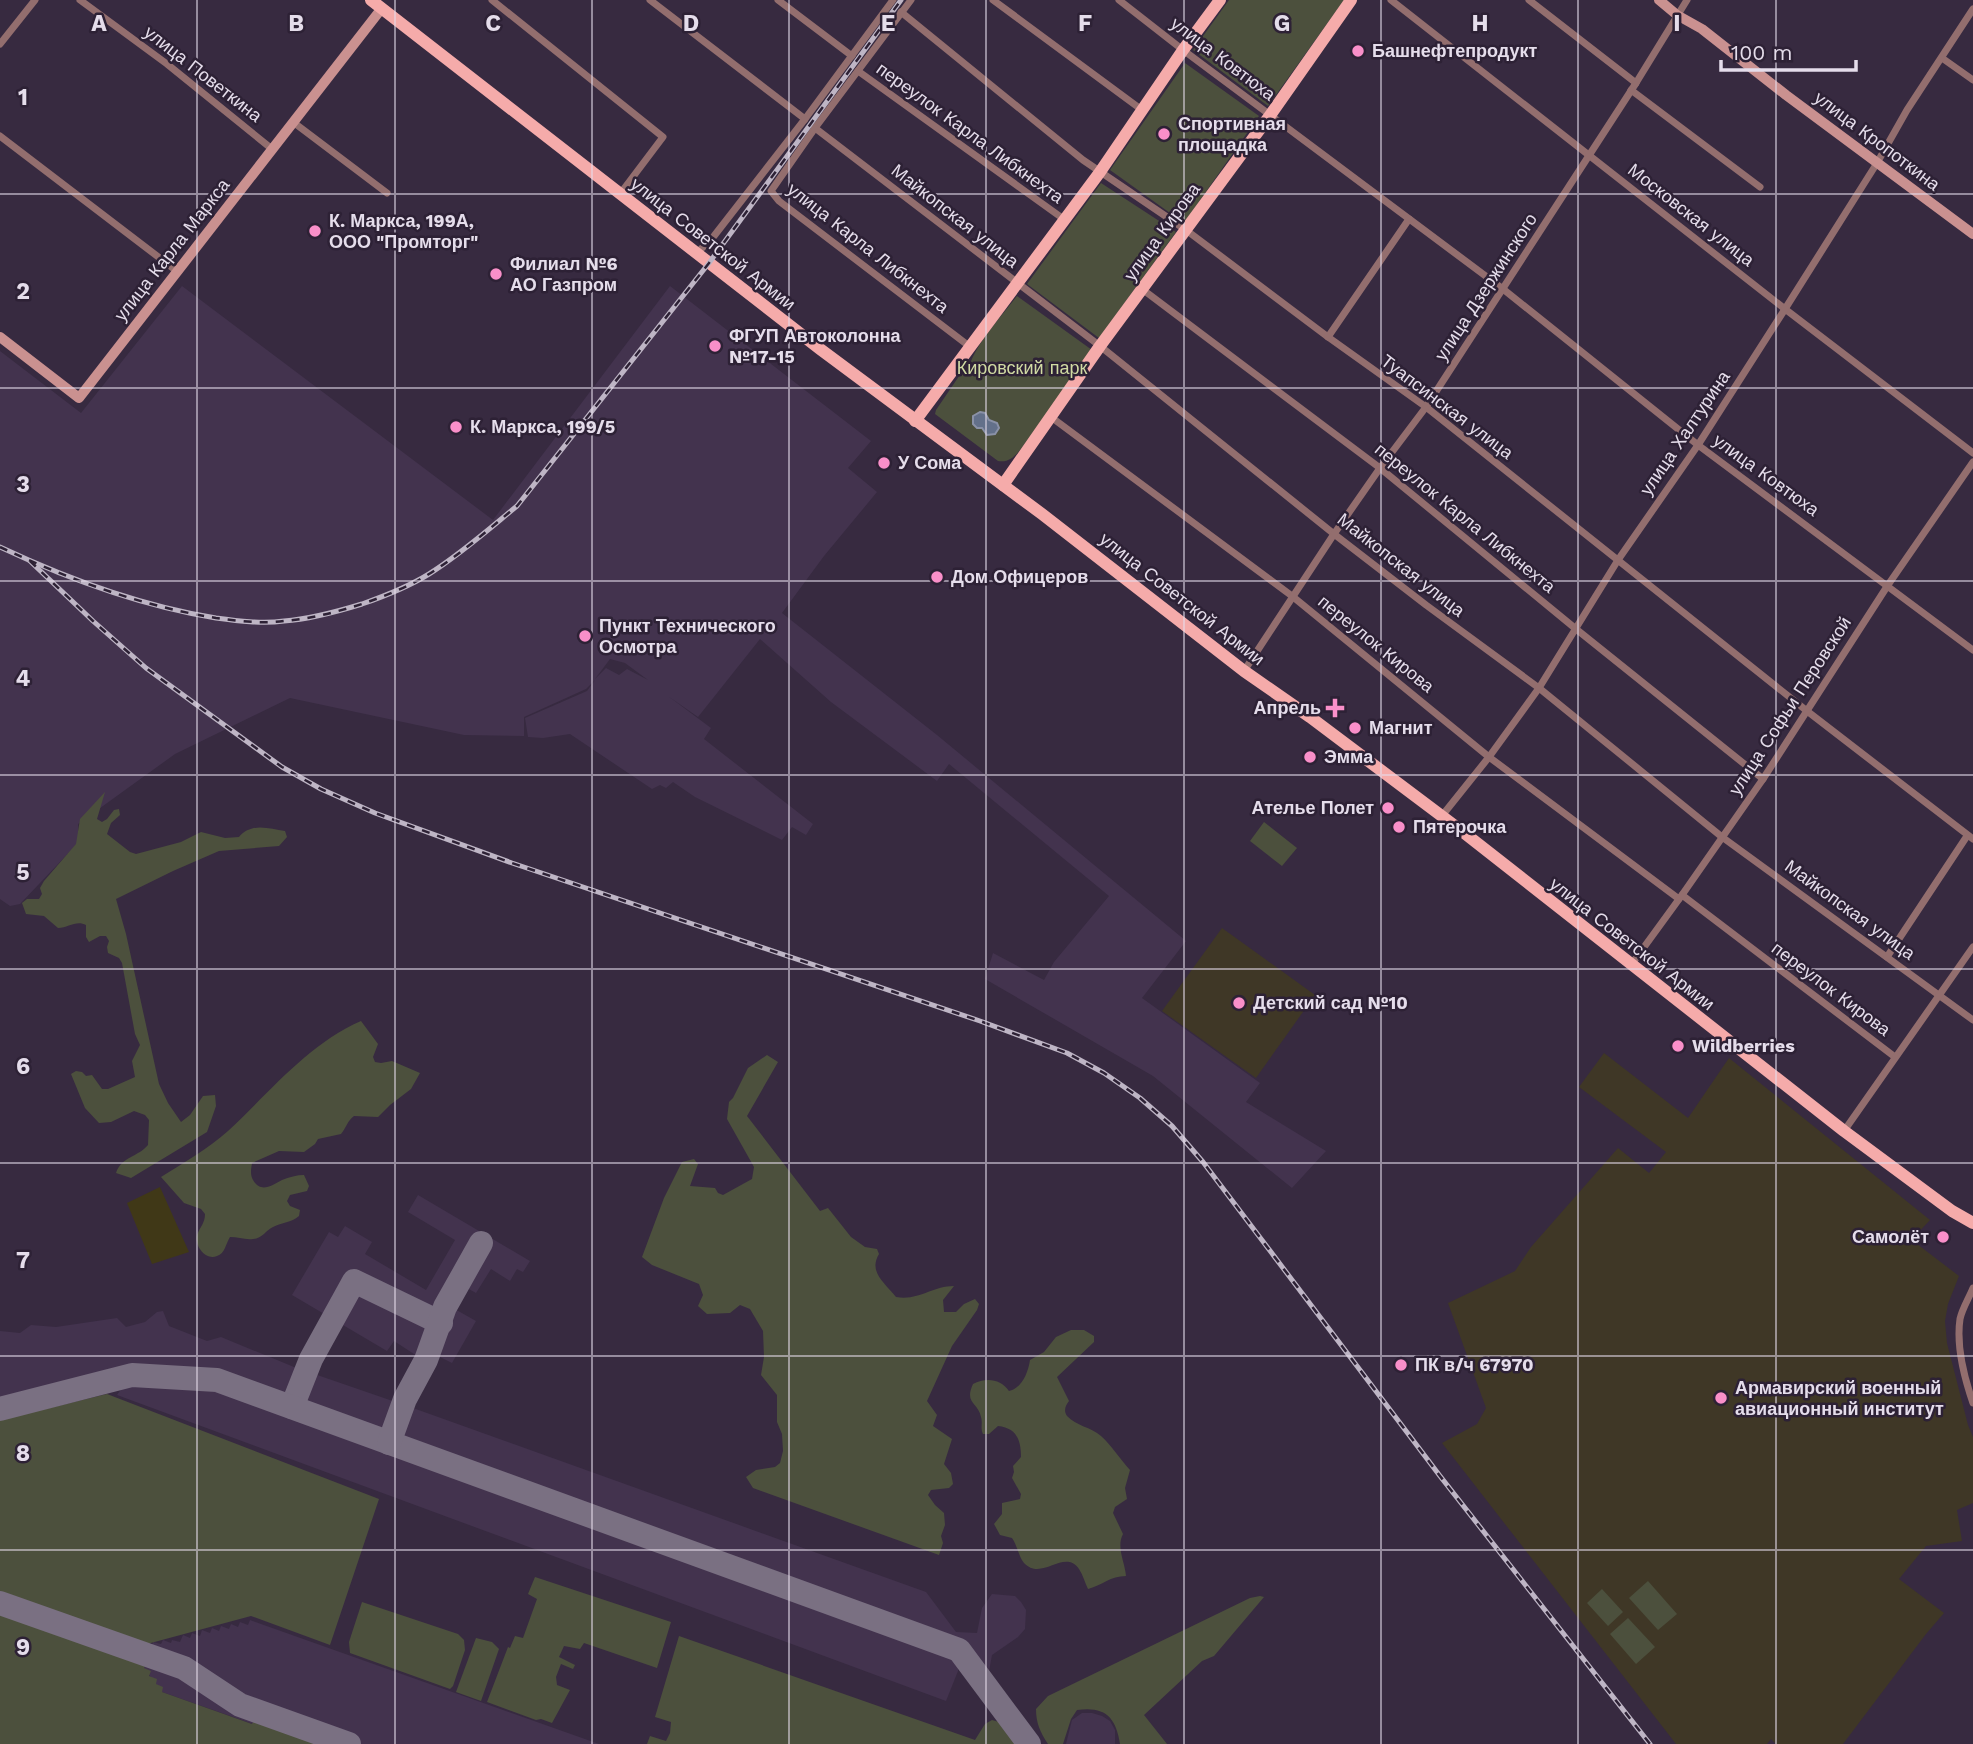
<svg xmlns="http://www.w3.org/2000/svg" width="1973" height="1744" viewBox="0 0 1973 1744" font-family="'Work Sans',sans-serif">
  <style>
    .built { fill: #43334e; fill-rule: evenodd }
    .education { fill: #3f3726 }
    .green { fill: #4c503d }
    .sand { fill: #403817 }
    .water { fill: #63708a; stroke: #8a91a7; stroke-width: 2 }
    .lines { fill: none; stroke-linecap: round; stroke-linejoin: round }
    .taxiway { stroke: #7a7082; stroke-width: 24 }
    .street { stroke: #936e6e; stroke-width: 7 }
    .secondary { stroke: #ca9190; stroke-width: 10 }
    .primary { stroke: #f5abaa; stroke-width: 12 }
    .rail-casing { stroke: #beb5c5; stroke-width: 5 }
    .rail { stroke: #2d2135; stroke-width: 2.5; stroke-dasharray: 8; stroke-linecap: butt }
    .grid { fill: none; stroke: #e5ddeb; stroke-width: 2; stroke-opacity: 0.55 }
    .poi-dot { fill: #f98fc9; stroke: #2d2135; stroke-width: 2.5 }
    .labels { text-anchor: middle; stroke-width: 5; stroke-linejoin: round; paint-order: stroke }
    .poi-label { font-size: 18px; font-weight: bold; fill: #e5ddeb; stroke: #2d2135; text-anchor: start }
    .street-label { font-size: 18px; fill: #e5ddeb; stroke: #2d2135 }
    .park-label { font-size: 18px; fill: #d0daa3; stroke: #2d2135 }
    .grid-label { font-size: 23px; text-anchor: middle; font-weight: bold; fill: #e5ddeb; stroke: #2d2135; stroke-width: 5; stroke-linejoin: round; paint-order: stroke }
  </style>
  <rect width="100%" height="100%" fill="#372a40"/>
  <!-- built -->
  <g class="built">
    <path d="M 182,286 L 493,520 L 670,286 L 871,441 L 848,468 L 877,492 L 824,556 L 782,613 L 937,735 L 1186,941 L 1142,998 L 1260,1083 L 1246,1102 L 1326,1151 L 1292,1188 L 1153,1076 L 985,979 L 993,953 L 1044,980 L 1054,962 L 1109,896 L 949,764 L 937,781 L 831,702 L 760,639 L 698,717 L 668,696 L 711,728 L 704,739 L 813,824 L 806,835 L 792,827 L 782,840 L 695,797 L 673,782 L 666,788 L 660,785 L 652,789 L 570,734 L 543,738 L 528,737 L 525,718 L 587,691 L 595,680 L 586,689 L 524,717 L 524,736 L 464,735 L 290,698 L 175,754 L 78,824 L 78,843 L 20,904 L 10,906 L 0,899 L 0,351 L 81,413 ZM 610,659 L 625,663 L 648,680 L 627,669 L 619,675 L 606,668 L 595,679 Z"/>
    <path d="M 418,1195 L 530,1261 L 523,1272 L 517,1269 L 510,1281 L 491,1269 L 476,1293 L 465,1287 L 453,1308 L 476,1321 L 452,1363 L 440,1357 L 434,1367 L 394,1341 L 387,1351 L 292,1295 L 329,1232 L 338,1237 L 345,1226 L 372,1242 L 365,1254 L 426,1290 L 455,1240 L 408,1212 Z"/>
    <path d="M 163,1311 L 169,1326 L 207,1341 L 221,1337 L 294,1367 L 413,1408 L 926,1592 L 956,1632 L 977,1633 L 982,1608 L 992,1594 L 1015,1596 L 1021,1602 L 1026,1610 L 1025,1629 L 1018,1637 L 992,1655 L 988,1677 L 960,1639 L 958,1671 L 946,1701 L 117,1395 L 131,1375 L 0,1409 L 0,1331 L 20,1333 L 31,1325 L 56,1327 L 117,1318 L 126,1327 L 145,1322 L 157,1312 Z"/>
    <path d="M 250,1620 L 599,1744 L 331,1744 L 256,1717 L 253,1724 L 162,1692 L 144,1668 L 153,1642 L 161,1644 L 163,1640 L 171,1643 L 172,1640 L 180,1642 L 183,1635 L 190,1638 L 192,1633 L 200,1636 L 202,1630 L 210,1633 L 212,1628 L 219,1631 L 221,1626 L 229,1629 L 231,1624 L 238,1627 L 240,1622 L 248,1625 Z"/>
    <path d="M 1082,1713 L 1092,1713 L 1102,1716 L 1110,1721 L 1115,1730 L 1115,1744 L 1066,1744 L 1072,1720 Z"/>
  </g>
  <!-- education -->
  <g class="education">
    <path d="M 1222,928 L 1315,995 L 1256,1078 L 1162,1011 Z"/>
    <path d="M 1604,1053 L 1688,1118 L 1729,1058 L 1930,1220 L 1916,1235 L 1917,1244 L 1959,1276 L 1948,1304 L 1945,1321 L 1947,1343 L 1968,1425 L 1973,1437 L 1973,1503 L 1957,1510 L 1962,1541 L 1926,1546 L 1899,1579 L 1944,1613 L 1926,1634 L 1843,1744 L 1776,1744 L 1771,1739 L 1767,1744 L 1676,1744 L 1442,1443 L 1477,1424 L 1486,1408 L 1448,1303 L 1515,1271 L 1531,1247 L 1618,1148 L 1649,1173 L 1666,1152 L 1579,1087 Z"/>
  </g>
  <!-- green -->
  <g class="green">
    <path d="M 1229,0 L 1344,0 L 1268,106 L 1193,50 Z"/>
    <path d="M 1185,63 L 1259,116 L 1184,223 L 1110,170 Z"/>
    <path d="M 1101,183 L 1176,232 L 1099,338 L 1027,284 Z"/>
    <path d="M 1017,296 L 1092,350 L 1023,446 C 1016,455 1010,463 998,461 L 935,414 L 936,410 L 968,363 L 970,365 C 975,345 1004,313 1017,296 Z"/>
    <path d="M 105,792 L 97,819 L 102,822 L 107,819 L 114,810 L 119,809 L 120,815 L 111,823 L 107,834 L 130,852 L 136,854 L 181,842 L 201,832 L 225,838 L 239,837 C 252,822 269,829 285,831 L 287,837 L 279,846 L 219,851 L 173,871 L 116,899 L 126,934 L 159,1084 L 168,1103 L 181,1122 L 190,1115 L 203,1096 L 215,1095 L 216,1106 L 207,1132 L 131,1178 L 116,1173 C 121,1157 138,1157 148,1145 L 149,1120 L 145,1115 L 134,1111 L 111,1122 L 99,1123 L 85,1108 L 71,1074 L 76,1071 L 82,1072 L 86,1076 L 92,1075 L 102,1089 L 108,1089 L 135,1077 L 132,1061 L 140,1045 L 135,1034 L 122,963 L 119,958 L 108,953 L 107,947 L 109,941 L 106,936 L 100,936 L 89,942 L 86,937 L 86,925 C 76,920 68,928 58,928 L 44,916 L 26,914 L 22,903 L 27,899 L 39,899 L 42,894 L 40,888 L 44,881 L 76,844 L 80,819 Z"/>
    <path d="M 1264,822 L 1297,848 L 1282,866 L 1250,841 Z"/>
    <path d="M 361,1021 L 378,1044 L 373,1057 L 375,1062 L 381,1063 L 392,1061 L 420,1073 L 411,1089 L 390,1105 L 378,1117 L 354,1116 C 348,1120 346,1128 341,1134 L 318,1139 L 315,1144 L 304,1152 L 279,1151 L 252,1163 C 251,1170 250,1174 253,1180 C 261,1194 272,1185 282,1180 C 289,1177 297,1175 304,1175 L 309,1186 L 307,1191 L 290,1195 L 287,1201 L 290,1206 L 300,1210 L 299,1216 C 291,1223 282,1222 273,1227 C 265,1231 263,1238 253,1239 C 245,1240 238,1237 230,1237 C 226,1243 225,1254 217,1256 C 206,1261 194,1246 197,1235 C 200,1227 205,1223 205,1214 L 201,1209 L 184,1203 L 161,1177 C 183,1163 208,1149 228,1131 C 269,1093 308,1044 361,1021 Z"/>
    <path d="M 767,1055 L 778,1062 L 747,1116 L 820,1211 L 828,1208 L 851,1237 L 865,1247 L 877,1249 L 879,1254 C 868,1272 885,1283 896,1297 C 919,1301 932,1286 954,1286 L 943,1300 L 944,1312 L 956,1312 L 964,1304 L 975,1299 L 979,1304 L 977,1310 L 952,1346 L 927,1401 L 937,1415 L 933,1426 L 952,1439 L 944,1464 L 951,1473 L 953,1484 L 949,1488 L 931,1490 L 928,1495 L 935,1505 L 944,1513 L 945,1525 L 941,1536 L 943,1543 L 939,1555 L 753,1488 L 746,1477 L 756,1470 L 775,1467 L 780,1463 L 783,1451 L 782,1434 L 777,1422 L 777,1395 L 761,1375 L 764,1357 L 763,1331 L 750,1309 L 740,1305 L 730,1313 L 707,1314 L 698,1306 L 703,1295 L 699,1284 L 652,1265 L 642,1257 L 664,1198 L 682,1162 L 694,1159 L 698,1164 L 690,1186 L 715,1188 L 718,1193 L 723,1195 L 752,1179 L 754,1167 L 727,1119 L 729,1102 L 733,1098 L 748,1068 Z"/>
    <path d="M 1071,1330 L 1084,1330 L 1094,1336 L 1094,1342 L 1057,1377 L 1069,1401 C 1066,1405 1063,1410 1067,1416 C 1076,1426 1091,1427 1101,1436 C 1111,1445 1120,1459 1130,1470 L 1125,1488 L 1127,1499 L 1115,1507 L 1113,1513 L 1123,1534 C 1116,1547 1125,1562 1126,1576 C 1110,1576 1103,1585 1088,1589 C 1085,1583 1083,1575 1079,1569 C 1064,1548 1042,1582 1024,1563 C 1019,1557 1017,1545 1012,1538 L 1000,1535 L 994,1524 L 1002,1514 L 1002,1503 L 1020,1499 L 1021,1494 L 1012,1478 L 1014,1472 L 1013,1466 L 1021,1457 C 1021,1439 1016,1428 998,1426 L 989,1434 L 983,1434 C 980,1427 983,1424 981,1417 C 978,1402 964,1404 973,1384 C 986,1377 1001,1379 1009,1391 C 1022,1388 1028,1373 1030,1360 L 1044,1352 L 1056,1337 Z"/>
    <path d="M 107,1394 L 379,1499 L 330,1645 L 251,1616 L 147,1644 L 0,1592 L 0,1420 Z"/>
    <path d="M 535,1577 L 671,1622 L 657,1668 L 584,1643 L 580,1649 L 564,1646 L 559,1657 L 575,1665 L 573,1669 L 561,1664 L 556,1677 L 557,1685 L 570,1690 L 552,1723 L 541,1719 L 536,1720 L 487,1702 L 508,1647 L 510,1648 L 515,1636 L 523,1638 L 537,1599 L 528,1594 Z"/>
    <path d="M 1648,1581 L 1677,1614 L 1658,1630 L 1629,1598 Z"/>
    <path d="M 1602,1589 L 1623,1612 L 1608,1626 L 1587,1603 Z"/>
    <path d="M 1260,1596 L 1264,1597 L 1214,1656 L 1202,1661 L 1144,1715 L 1167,1744 L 1120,1744 C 1116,1717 1105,1706 1077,1710 L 1071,1719 L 1063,1744 L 1048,1744 C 1040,1732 1036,1723 1036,1709 L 1048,1696 L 1250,1598 Z"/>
    <path d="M 362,1602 L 458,1634 L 464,1640 L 465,1650 L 453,1686 L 450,1689 L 350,1653 L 349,1642 Z"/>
    <path d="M 0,1613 L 146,1664 L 144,1668 L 151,1671 L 149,1676 L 157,1679 L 156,1684 L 163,1687 L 162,1692 L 252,1724 L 256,1717 L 331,1744 L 0,1744 Z"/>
    <path d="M 1628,1618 L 1655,1647 L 1636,1664 L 1610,1634 Z"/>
    <path d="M 679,1636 L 975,1740 L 985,1724 L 992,1720 L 999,1722 L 1015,1744 L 647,1744 L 650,1736 L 666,1741 L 670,1733 L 671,1722 L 655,1717 Z"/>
    <path d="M 476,1638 L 492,1642 L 499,1649 L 481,1701 L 456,1692 Z"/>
  </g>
  <!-- sand -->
  <path class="sand" d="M 160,1187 L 189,1252 L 152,1264 L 127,1203 Z"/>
  <!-- water -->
  <path class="water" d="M 980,412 L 985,413 L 989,420 L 997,423 L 999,428 L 995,434 L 987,435 L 982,428 L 977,428 L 973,424 L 973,416 Z"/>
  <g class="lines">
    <!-- taxiway -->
    <g class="taxiway">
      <path d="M 292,1407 L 311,1359 L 354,1281 L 441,1323"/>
      <path d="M 0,1409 L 132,1375 L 217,1380 L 959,1650 L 1029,1744"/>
      <path d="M 389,1443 L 405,1399 L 426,1360 L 445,1307 L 481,1243"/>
      <path d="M 0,1603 L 184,1668 L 240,1705 L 349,1744"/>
    </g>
    <!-- street -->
    <g class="street">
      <path d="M 80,0 L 167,64 L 272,149"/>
      <path d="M 492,0 L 663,137 L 620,194"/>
      <path d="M 650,0 L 805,119"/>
      <path d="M 778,0 L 852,56"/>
      <path d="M 911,0 L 815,128 L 771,191 L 779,201 L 969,346"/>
      <path d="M 993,0 L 1142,110"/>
      <path d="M 1119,0 L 1183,50 L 1503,289 L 1698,445 L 1973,650"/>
      <path d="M 1391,0 L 1785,309 L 1973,453"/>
      <path d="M 1529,0 L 1636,83"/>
      <path d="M 901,12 L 1083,160 L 1186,230 L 1328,337 L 1426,407 L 1807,711 L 1973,839"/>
      <path d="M 0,44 L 35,0"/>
      <path d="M 1942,58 L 1973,80"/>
      <path d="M 858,71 L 1065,220"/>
      <path d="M 1631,90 L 1760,187"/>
      <path d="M 293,122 L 387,193"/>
      <path d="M 815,128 L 1100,346 L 1334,534 L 1426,605 L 1539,688 L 1722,837 L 1973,1020"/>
      <path d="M 0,136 L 178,272"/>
      <path d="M 697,253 L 714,236 L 805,119 L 893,0"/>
      <path d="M 1142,289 L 1380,468 L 1576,629 L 1763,779"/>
      <path d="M 1328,337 L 1409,219"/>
      <path d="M 1051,417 L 1292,596 L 1489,757 L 1679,899"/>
      <path d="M 1244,671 L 1334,534 L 1380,468 L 1426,407 L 1636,83 L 1687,0"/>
      <path d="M 1441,817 L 1489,757 L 1539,688 L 1618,560 L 1698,445 L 1785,309 L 1877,163 L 1907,110 L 1973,9"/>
      <path d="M 1682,895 L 1895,1057"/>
      <path d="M 1887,957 L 1967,836"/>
      <path d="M 1631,965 L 1682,895 L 1763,779 L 1888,585 L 1973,462"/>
      <path d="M 1844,1131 L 1973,947"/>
      <path d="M 1973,1288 C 1969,1298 1962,1309 1960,1319 C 1956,1346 1964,1377 1973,1403"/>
    </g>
    <!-- secondary -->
    <g class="secondary">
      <path d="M 1659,0 L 1677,15 L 1702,29 L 1786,95 L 1973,234"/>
      <path d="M 0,337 L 79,398 L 382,8"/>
    </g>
    <!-- primary -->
    <g class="primary">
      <path d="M 371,0 L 820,349 L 1042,514 L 1244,671 L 1310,717 L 1463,832 L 1844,1131 L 1952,1211 L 1973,1223"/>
      <path d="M 915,421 L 1100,172 L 1183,50 L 1220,0"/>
      <path d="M 1003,485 L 1100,346 L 1271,114 L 1351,0"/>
    </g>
    <!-- rail casing -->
    <g class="rail-casing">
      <g id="rail">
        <path d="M 0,547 C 68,579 141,606 216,618 C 238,621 262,624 284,621 C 311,619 336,612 362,604 C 385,596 408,587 429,574 C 461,554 489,529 517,506 L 709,263 L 901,0"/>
        <path d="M 30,561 L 93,621 L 146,668 L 282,767 L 321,789 L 375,813 L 512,863 L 980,1021 L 1067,1053 L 1104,1073 L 1140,1098 L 1172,1126 L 1203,1162 L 1440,1476 L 1650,1744"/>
      </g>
    </g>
    <!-- rail -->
    <use href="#rail" class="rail"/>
  </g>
  <!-- grid -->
  <path class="grid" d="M 197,0 L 197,1744M 395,0 L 395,1744M 592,0 L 592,1744M 789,0 L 789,1744M 986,0 L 986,1744M 1184,0 L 1184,1744M 1381,0 L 1381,1744M 1578,0 L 1578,1744M 1776,0 L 1776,1744M 0,194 L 1973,194M 0,388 L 1973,388M 0,581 L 1973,581M 0,775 L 1973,775M 0,969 L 1973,969M 0,1163 L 1973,1163M 0,1356 L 1973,1356M 0,1550 L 1973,1550"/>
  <!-- markers -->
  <g class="poi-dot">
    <circle cx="1358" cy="51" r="7"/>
    <circle cx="1164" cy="134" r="7"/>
    <circle cx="315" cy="231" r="7"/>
    <circle cx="496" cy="274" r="7"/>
    <circle cx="715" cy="346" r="7"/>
    <circle cx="456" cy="427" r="7"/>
    <circle cx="884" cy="463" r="7"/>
    <circle cx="937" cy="577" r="7"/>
    <circle cx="585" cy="636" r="7"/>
    <path d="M1331.5 697.5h7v7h7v7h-7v7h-7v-7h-7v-7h7z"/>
    <circle cx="1355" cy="728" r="7"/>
    <circle cx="1310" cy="757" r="7"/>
    <circle cx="1388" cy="808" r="7"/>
    <circle cx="1399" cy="827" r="7"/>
    <circle cx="1239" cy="1003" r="7"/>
    <circle cx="1678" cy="1046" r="7"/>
    <circle cx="1943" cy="1237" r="7"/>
    <circle cx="1401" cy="1365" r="7"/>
    <circle cx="1721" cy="1398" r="7"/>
  </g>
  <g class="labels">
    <!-- poi labels -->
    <g class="poi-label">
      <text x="1372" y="57">Башнефтепродукт</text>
      <text x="1178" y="130">Спортивная<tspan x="1178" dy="21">площадка</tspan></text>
      <text x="329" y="227">К. Маркса, 199А,<tspan x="329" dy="21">ООО "Промторг"</tspan></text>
      <text x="510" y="270">Филиал №6<tspan x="510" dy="21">АО Газпром</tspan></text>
      <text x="729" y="342">ФГУП Автоколонна<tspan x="729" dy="21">№17-15</tspan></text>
      <text x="470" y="433">К. Маркса, 199/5</text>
      <text x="898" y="469">У Сома</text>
      <text x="951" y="583">Дом Офицеров</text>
      <text x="599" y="632">Пункт Технического<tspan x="599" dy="21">Осмотра</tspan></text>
      <text x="1321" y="714" text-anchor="end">Апрель</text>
      <text x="1369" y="734">Магнит</text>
      <text x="1324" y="763">Эмма</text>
      <text x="1374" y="814" text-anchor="end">Ателье Полет</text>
      <text x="1413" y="833">Пятерочка</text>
      <text x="1253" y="1009">Детский сад №10</text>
      <text x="1692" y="1052">Wildberries</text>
      <text x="1929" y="1243" text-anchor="end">Самолёт</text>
      <text x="1415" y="1371">ПК в/ч 67970</text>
      <text x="1735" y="1394">Армавирский военный<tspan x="1735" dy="21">авиационный институт</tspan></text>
    </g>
    <!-- street labels -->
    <g class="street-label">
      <text transform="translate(1223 59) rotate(37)" y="6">улица Ковтюха</text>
      <text transform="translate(203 74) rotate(38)" y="6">улица Поветкина</text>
      <text transform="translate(970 133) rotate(36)" y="6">переулок Карла Либкнехта</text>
      <text transform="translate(1877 141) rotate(37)" y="6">улица Кропоткина</text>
      <text transform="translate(1691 215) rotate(38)" y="6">Московская улица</text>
      <text transform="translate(955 216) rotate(38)" y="6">Майкопская улица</text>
      <text transform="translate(1162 232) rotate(-54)" y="6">улица Кирова</text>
      <text transform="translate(713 244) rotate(38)" y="6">улица Советской Армии</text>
      <text transform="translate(868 248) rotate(38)" y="6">улица Карла Либкнехта</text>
      <text transform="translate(172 250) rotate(-52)" y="6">улица Карла Маркса</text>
      <text transform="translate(1486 287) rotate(-57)" y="6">улица Дзержинского</text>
      <text transform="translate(1447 407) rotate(37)" y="6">Туапсинская улица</text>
      <text transform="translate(1685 433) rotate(-56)" y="6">улица Халтурина</text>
      <text transform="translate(1766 475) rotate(36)" y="6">улица Ковтюха</text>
      <text transform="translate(1465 518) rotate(39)" y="6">переулок Карла Либкнехта</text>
      <text transform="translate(1401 565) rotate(38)" y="6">Майкопская улица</text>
      <text transform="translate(1182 599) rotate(38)" y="6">улица Советской Армии</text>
      <text transform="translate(1376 644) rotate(39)" y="6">переулок Кирова</text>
      <text transform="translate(1790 706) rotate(-57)" y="6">улица Софьи Перовской</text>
      <text transform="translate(1850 910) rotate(36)" y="6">Майкопская улица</text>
      <text transform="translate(1632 944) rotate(38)" y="6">улица Советской Армии</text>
      <text transform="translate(1831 989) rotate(37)" y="6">переулок Кирова</text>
    </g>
    <!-- park labels -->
    <g class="park-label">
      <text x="1022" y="374">Кировский парк</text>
    </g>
  </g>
  <g class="grid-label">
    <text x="99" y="31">A</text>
    <text x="296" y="31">B</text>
    <text x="493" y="31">C</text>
    <text x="691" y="31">D</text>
    <text x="888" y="31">E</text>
    <text x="1085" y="31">F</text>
    <text x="1282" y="31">G</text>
    <text x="1480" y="31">H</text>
    <text x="1677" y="31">I</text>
    <text x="23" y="105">1</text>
    <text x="23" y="299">2</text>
    <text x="23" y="492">3</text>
    <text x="23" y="686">4</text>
    <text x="23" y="880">5</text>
    <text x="23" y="1074">6</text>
    <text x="23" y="1268">7</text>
    <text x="23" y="1461">8</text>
    <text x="23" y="1655">9</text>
  </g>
  <!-- scale -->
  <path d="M1721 60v10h135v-10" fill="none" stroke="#e5ddeb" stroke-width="3.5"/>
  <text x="1731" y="60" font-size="21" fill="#e5ddeb" stroke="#2d2135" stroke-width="5" paint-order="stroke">100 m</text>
</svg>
